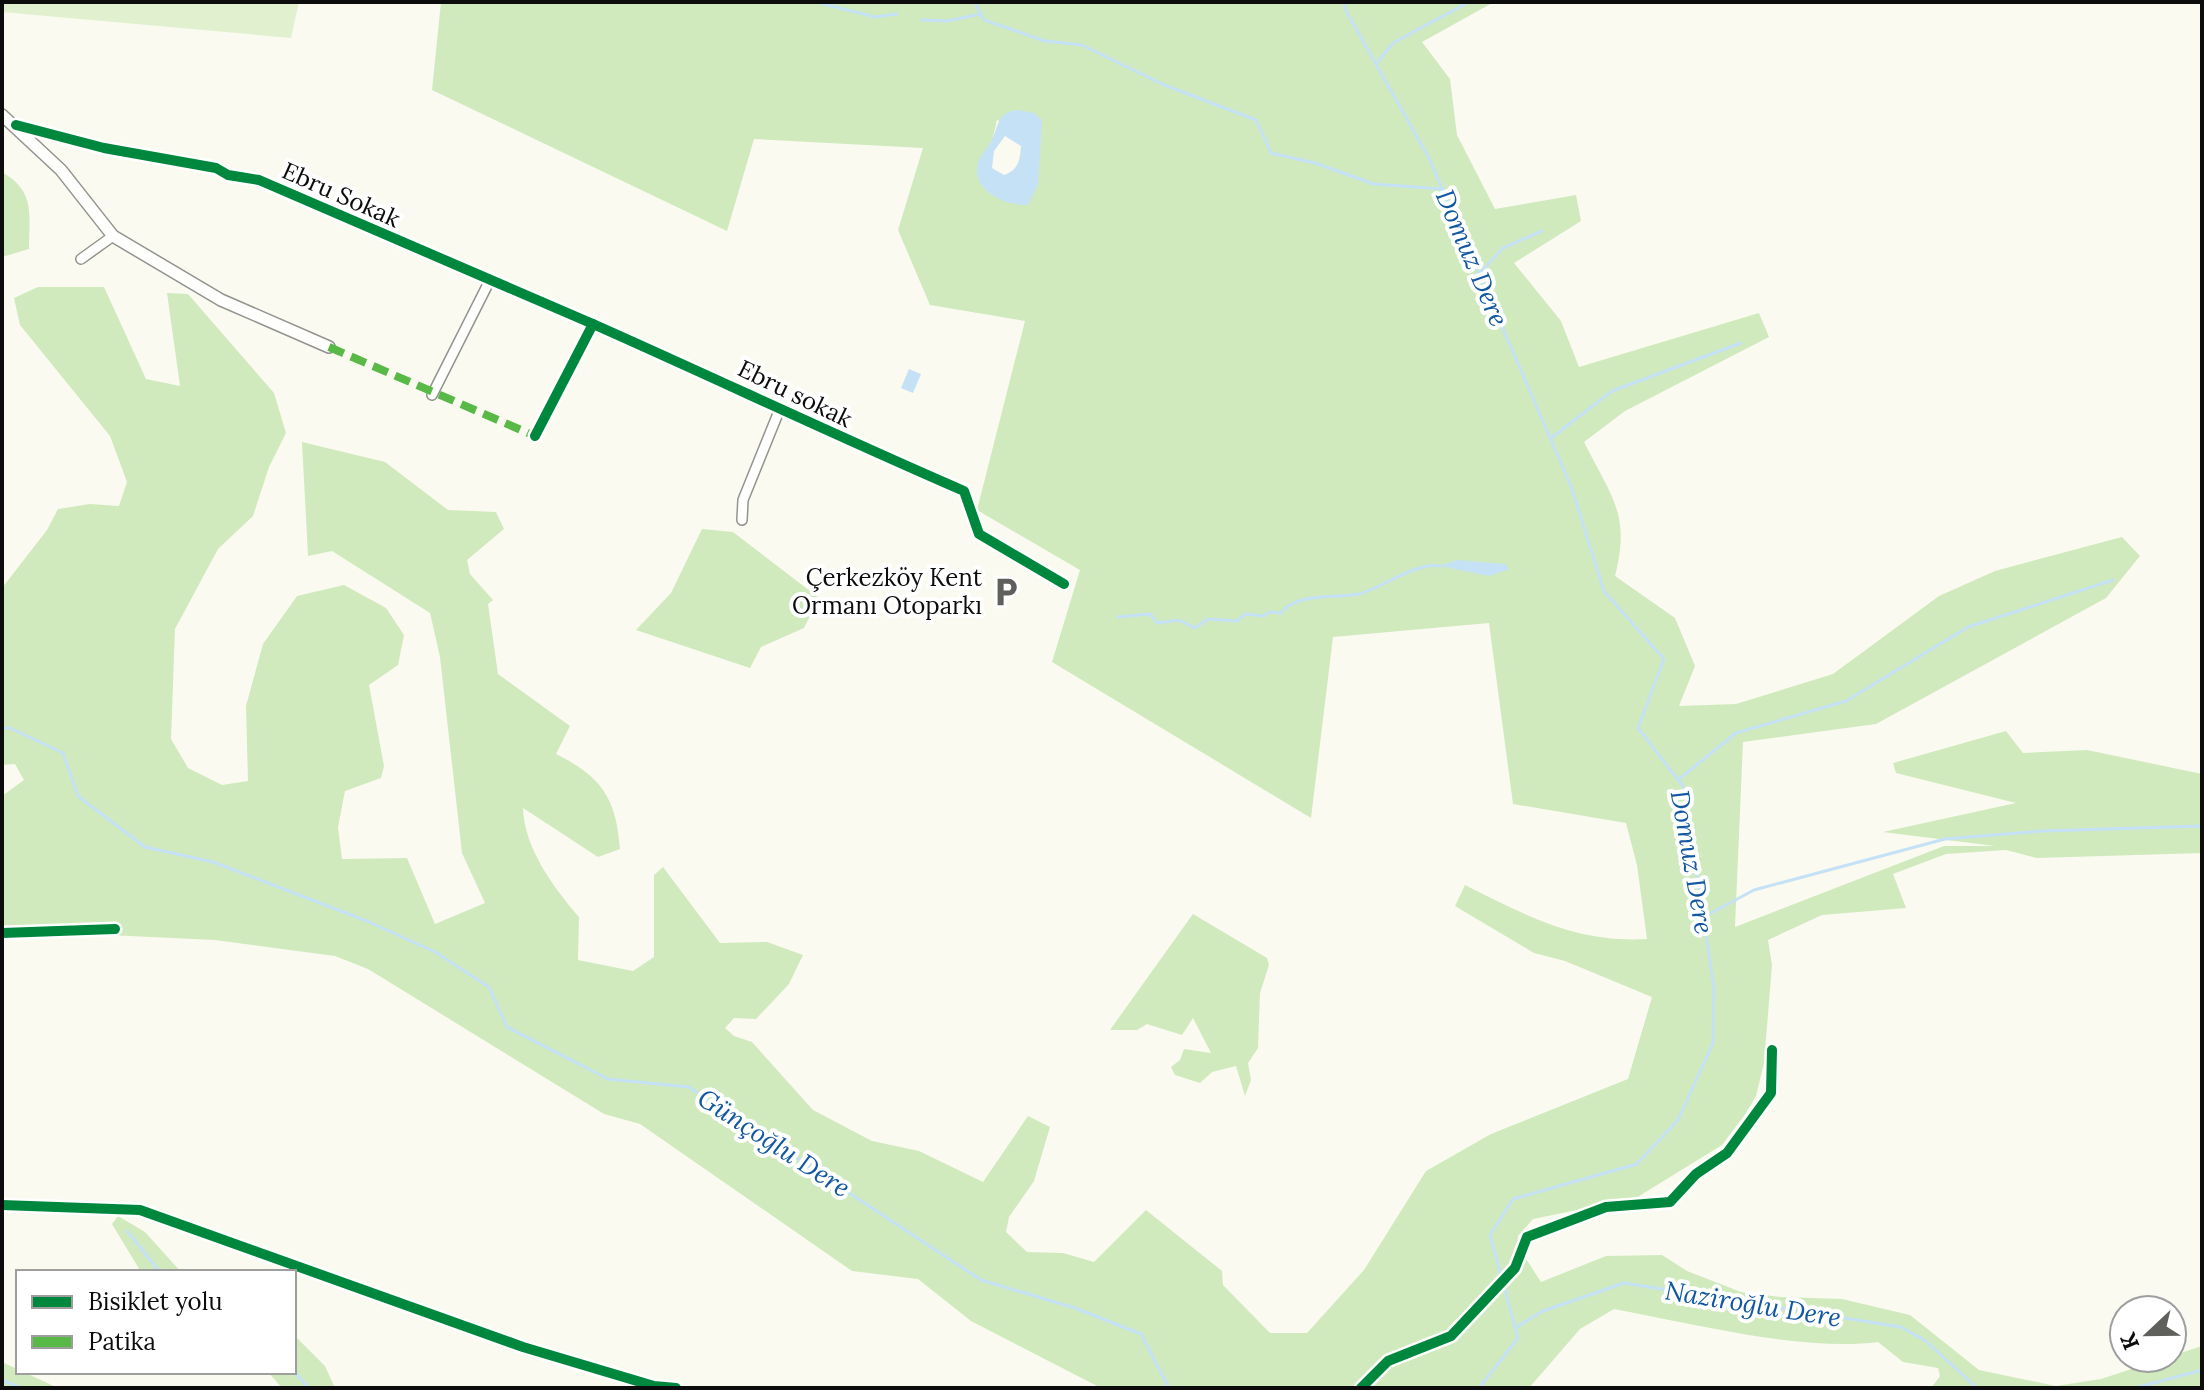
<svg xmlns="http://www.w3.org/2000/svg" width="2204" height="1390" viewBox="0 0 2204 1390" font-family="Lora,serif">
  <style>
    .green { fill: #e1f1cf }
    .forest { fill: #d0eabd; fill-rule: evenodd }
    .water { fill: #c5e1f6; fill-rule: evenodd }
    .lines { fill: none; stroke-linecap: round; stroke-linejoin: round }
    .stream { stroke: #c5e1f6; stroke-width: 3 }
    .minor-casing { stroke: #93938f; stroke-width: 12 }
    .tertiary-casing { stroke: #93938f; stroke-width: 14 }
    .minor { stroke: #fefefd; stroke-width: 9 }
    .tertiary { stroke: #fefefd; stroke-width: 11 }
    .quiet { stroke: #58b947; stroke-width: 8; stroke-dasharray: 16 8; stroke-linecap: butt }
    .cycleway-casing { stroke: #fff; stroke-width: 15 }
    .cycleway { stroke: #00873e; stroke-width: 10 }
    .labels { text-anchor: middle; stroke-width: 8; stroke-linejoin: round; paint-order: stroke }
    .street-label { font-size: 24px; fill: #0c0c0c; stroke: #fff }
    .poi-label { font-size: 24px; fill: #0c0c0c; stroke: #fff; text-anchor: end }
    .water-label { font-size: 26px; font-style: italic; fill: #1257a2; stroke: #fff }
  </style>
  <rect width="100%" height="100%" fill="#fafaf0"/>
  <!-- green -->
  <path class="green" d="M 2,2 L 299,2 L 291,38 L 2,12 Z"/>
  <!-- forest -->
  <g class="forest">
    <path d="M 441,2 L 1494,2 L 1422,42 L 1450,79 L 1457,135 L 1495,209 L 1576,195 L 1581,221 L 1514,263 L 1561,321 L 1579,367 L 1759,313 L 1769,337 L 1625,411 L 1584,442 C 1611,496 1631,514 1615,576 L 1675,618 L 1695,666 L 1679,706 L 1736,704 L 1833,674 L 1939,596 L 1995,571 L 2122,537 L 2140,556 L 2106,598 L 1876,724 L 1743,742 L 1735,927 L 1944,846 L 1995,846 L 1883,832 L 2016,803 L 1896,773 L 1893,763 L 2006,731 L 2023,753 L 2087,750 L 2202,774 L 2202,853 L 2037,858 L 2006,850 L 1946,854 L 1893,874 L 1906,908 L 1822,915 L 1768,940 L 1772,965 L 1764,1063 L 1756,1096 L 1746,1113 L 1722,1145 L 1636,1198 L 1533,1219 L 1518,1236 L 1517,1245 L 1541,1282 L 1606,1256 L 1662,1255 L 1687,1271 L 1741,1292 L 1781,1297 L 1842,1299 L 1910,1315 L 1979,1370 L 2056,1386 L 2101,1379 L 2202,1346 L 2202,1388 L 1931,1388 L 1940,1376 L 1938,1368 L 1903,1362 L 1878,1342 C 1803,1352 1690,1323 1614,1309 L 1580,1329 L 1529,1388 L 1101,1388 L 971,1321 L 918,1279 L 852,1271 L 640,1124 L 604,1114 L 368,969 L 335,956 L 215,940 L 2,930 L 2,796 L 24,780 L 15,764 L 2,765 L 2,588 L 47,530 L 58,509 L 90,504 L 119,506 L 127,482 L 110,436 L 20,325 L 14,298 L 38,287 L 104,287 L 146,379 L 180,386 L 167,293 L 188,294 L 274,393 L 286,433 L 269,467 L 253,516 L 218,549 L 175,629 L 171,739 L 188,768 L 222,785 L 248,781 L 246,706 L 263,644 L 297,596 L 344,585 L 386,608 L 404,635 L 398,665 L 369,685 L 384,766 L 381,778 L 345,791 L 338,827 L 342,859 L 407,858 L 435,924 L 485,903 L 462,853 L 440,657 L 430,613 L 332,551 L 308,556 L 302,442 L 385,462 L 448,510 L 496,512 L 504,529 L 467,560 L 470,574 L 493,600 L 488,604 L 498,674 L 570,726 L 556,754 C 602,777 616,798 620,849 L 598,857 L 523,808 C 524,848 554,888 579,917 L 578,960 L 633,971 L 654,957 L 654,875 L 663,867 L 720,943 L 767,942 L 803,955 L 789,984 L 756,1019 L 734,1018 L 725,1028 L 734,1036 L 752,1042 L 813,1110 L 872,1141 L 919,1151 L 983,1182 L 1028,1116 L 1050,1127 L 1034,1181 L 1009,1217 L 1006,1232 L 1027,1252 L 1063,1253 L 1094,1262 L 1146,1210 L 1222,1271 L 1223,1285 L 1270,1333 L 1307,1333 L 1364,1270 L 1426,1171 L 1491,1134 L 1628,1079 L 1652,997 L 1565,961 L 1534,953 L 1455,906 L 1465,885 C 1527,916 1576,943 1647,939 L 1637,865 L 1626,823 L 1513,804 L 1489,623 L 1333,637 L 1311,818 L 1052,662 L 1080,570 L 977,510 L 1025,321 L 930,305 L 898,230 L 923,148 L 754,139 L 727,231 L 432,90 ZM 997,120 L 1041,138 L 1037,163 L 982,186 Z"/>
    <path d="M 2,172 C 36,192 29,214 29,249 L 2,257 Z"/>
    <path d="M 702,529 L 733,532 L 819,598 L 804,628 L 761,647 L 750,668 L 636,630 L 671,593 Z"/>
    <path d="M 1193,914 L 1267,958 L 1269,965 L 1260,993 L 1258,1048 L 1248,1063 L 1251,1080 L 1245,1096 L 1236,1066 L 1212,1072 L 1200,1083 L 1175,1075 L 1171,1067 L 1180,1060 L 1184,1049 L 1211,1053 L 1193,1018 L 1182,1035 L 1147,1024 L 1137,1030 L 1110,1030 Z"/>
    <path d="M 118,1216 L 145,1232 L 181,1272 L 141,1272 L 112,1224 Z"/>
    <path d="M 294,1335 L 325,1366 L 335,1388 L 282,1388 L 268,1372 L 294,1372 Z"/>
    <path d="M 2,1362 L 58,1388 L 2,1388 Z"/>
  </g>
  <!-- water -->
  <g class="water">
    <path d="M 1018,110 L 1034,113 L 1042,120 L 1038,185 L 1028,205 C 1006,206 970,191 978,162 C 981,155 988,147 992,140 C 999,125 997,112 1018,110 ZM 1005,136 L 1021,146 C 1020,161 1018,170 1004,175 L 992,168 L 994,151 Z"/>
    <path d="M 909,369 L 921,374 L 913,393 L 901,388 Z"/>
    <path d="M 1457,560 L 1506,564 L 1509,569 L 1489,576 L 1440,566 Z"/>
  </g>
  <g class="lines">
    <!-- stream -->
    <g class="stream">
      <path d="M 816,2 L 875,17 L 897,14"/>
      <path d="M 975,2 L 984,20 L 1045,41 L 1082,45 L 1162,84 L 1256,120 L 1271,153 L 1315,163 L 1374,184 L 1442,189"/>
      <path d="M 1344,2 L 1346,11 L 1429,158 L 1571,486 L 1604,591 L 1664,659 L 1638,728 L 1683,786 L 1714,988 L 1713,1043 L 1678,1120 L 1637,1164 L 1513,1199 L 1490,1235 L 1518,1338 L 1479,1388"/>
      <path d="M 922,20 L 947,21 L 981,14"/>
      <path d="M 1377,63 L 1393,43 L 1469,2"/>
      <path d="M 1478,275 L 1503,248 L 1542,231"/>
      <path d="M 1550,439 L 1612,391 L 1741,343"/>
      <path d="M 1118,617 L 1150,614 L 1157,623 L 1179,620 L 1195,628 L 1208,619 L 1237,621 L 1245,614 L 1264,616 L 1269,612 L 1281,613 C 1297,592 1335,599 1359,594 C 1382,588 1417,561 1441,566"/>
      <path d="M 2,728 L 10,728 L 63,753 L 78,796 L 145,847 L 213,862 L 367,921 L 435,952 L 489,987 L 507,1027 L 608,1079 L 689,1087 L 981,1280 L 1075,1308 L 1141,1334 L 1169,1388"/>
      <path d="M 1678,780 L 1736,733 L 1846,701 L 1968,627 L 2113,580"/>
      <path d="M 1704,917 L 1754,890 L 1945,839 L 2043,831 L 2202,826"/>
      <path d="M 127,1231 L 160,1272"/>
      <path d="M 1515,1328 L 1543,1311 L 1624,1283 L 1901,1327 L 1926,1341 L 1977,1388"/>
      <path d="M 294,1371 L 308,1388"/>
      <path d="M 2,1380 L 21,1388"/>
      <path d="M 2135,1388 L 2202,1370"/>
    </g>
    <!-- minor casing -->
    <g class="minor-casing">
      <g id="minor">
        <path d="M 16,125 L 104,148 L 216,168 L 228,175 L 259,180 L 593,324"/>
        <path d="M 81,259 L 113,236"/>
        <path d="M 432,395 L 490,280"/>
        <path d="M 535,436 L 593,324 C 717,379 839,437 964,491 L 979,534 L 1064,584"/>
        <path d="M 742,520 L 743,500 L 779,411"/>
        <path d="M 2,933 L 115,929"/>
        <path d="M 2,1205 L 140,1210 L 523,1347 L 654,1386 L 676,1388"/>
        <path d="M 1361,1388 L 1388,1361 L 1451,1336 L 1515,1268 L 1527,1237 L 1606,1207 L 1670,1202 L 1696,1174 L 1727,1153 L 1771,1093 L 1772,1050"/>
      </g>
    </g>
    <!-- tertiary casing -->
    <g class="tertiary-casing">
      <path id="tertiary" d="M 2,115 L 61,170 L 113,236 L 221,300 L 329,347"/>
    </g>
    <!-- minor -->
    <use href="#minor" class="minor"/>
    <!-- tertiary -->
    <use href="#tertiary" class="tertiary"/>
    <!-- quiet -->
    <path class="quiet" d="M 329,347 L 535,436"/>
    <!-- cycleway casing -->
    <g class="cycleway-casing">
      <g id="cycleway">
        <path d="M 16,125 L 104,148 L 216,168 L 228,175 L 259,180 L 593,324"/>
        <path d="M 535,436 L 593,324 C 717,379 839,437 964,491 L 979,534 L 1064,584"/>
        <path d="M 2,933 L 115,929"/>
        <path d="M 2,1205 L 140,1210 L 523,1347 L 654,1386 L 676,1388"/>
        <path d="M 1361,1388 L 1388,1361 L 1451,1336 L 1515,1268 L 1527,1237 L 1606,1207 L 1670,1202 L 1696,1174 L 1727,1153 L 1771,1093 L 1772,1050"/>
      </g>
    </g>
    <!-- cycleway -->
    <use href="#cycleway" class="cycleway"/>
  </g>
  <!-- icons -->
  <defs>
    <g id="parking-bare" transform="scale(2.4)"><path d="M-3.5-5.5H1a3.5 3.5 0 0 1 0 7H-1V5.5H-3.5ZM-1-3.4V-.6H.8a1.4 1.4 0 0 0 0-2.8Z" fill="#5f5f5c" stroke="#fff" stroke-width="2.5" paint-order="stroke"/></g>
  </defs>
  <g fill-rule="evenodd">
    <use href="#parking-bare" x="1006" y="592"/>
  </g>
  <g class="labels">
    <!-- street labels -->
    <g class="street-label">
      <text transform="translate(341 195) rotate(24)" y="8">Ebru Sokak</text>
      <text transform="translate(795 394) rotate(26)" y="8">Ebru sokak</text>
    </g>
    <!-- poi labels -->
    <g class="poi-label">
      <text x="982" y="586">Çerkezköy Kent<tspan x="982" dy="28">Ormanı Otoparkı</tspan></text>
    </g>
    <!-- water labels -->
    <g class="water-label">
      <text transform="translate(1472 258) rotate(67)" y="9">Domuz Dere</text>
      <text transform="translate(1692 862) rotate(80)" y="9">Domuz Dere</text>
      <text transform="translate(774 1143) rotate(33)" y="9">Günçoğlu Dere</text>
      <text transform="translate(1753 1304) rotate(9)" y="9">Naziroğlu Dere</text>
    </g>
  </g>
  <!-- border -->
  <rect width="2204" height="1390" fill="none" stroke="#0c0c0c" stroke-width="8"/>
  <!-- legend -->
  <rect x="16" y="1270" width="280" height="104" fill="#ffffff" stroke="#9e9e9e" stroke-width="2"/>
  <rect x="32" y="1296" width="40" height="12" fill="#00873e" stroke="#9e9e9e" stroke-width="2"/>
  <text x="88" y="1310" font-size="24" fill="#0c0c0c">Bisiklet yolu</text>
  <rect x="32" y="1336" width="40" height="12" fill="#58b947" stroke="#9e9e9e" stroke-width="2"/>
  <text x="88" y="1350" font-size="24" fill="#0c0c0c">Patika</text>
  <!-- north arrow -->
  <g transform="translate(2148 1334) rotate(248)"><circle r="38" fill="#ffffff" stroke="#9e9e9e" stroke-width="2"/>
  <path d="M0-6L14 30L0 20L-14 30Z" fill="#5f5f5c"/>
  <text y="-12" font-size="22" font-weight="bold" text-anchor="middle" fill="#0c0c0c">K</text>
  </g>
</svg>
